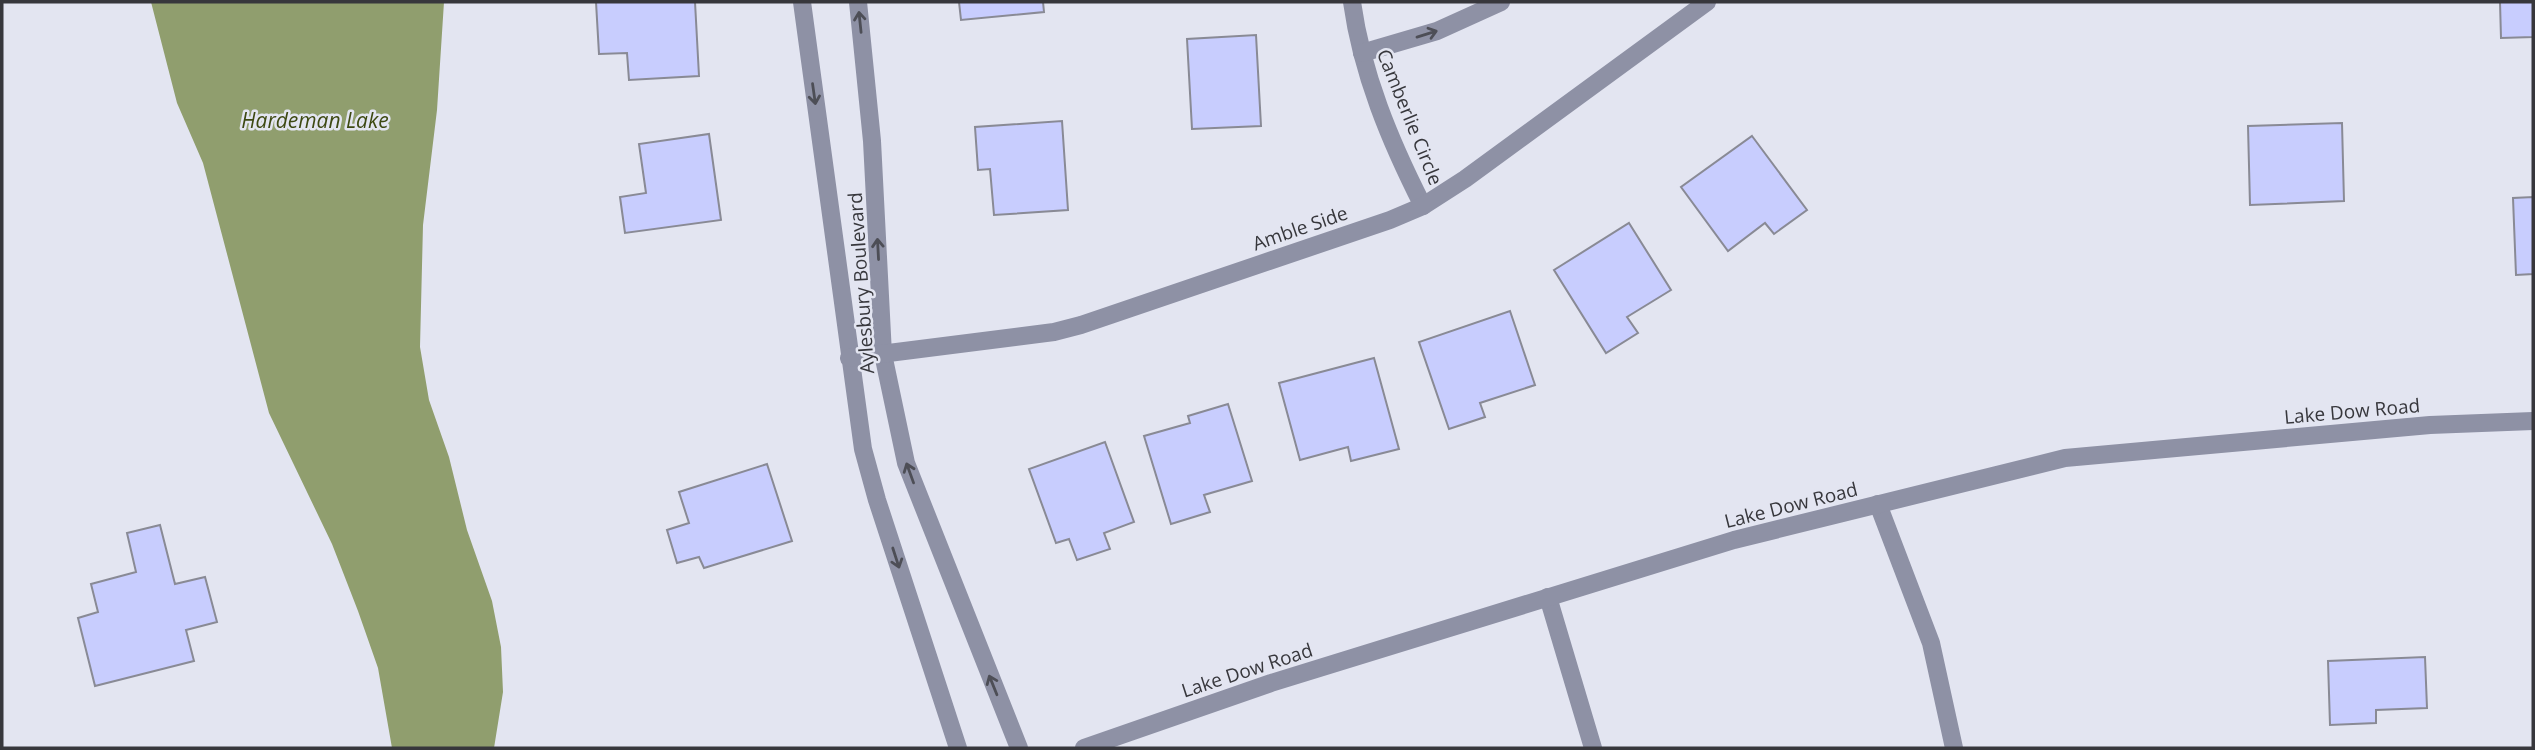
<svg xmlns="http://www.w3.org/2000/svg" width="2535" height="750" viewBox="0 0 2535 750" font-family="'Open Sans',sans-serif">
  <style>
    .water { fill: #909e6e }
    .building { fill: #c8cdfe; stroke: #898a95; stroke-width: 2 }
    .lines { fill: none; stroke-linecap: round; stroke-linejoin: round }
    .minor { stroke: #8e91a5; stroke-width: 18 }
    .oneway { stroke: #4d4e56 }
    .labels { text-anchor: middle; stroke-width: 5; stroke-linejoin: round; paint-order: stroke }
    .street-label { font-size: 19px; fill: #37373c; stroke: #e3e5f1 }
    .water-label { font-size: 21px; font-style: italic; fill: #3d4912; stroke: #e3e5f1 }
  </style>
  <rect width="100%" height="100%" fill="#e3e5f1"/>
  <!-- water -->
  <path class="water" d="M 151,2 L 444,2 L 437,110 L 423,225 L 420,347 L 429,400 L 449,457 L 467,530 L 492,601 L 501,647 L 503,692 L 494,748 L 392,748 L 378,668 L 358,611 L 332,544 L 269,413 L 203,163 L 177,103 Z"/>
  <!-- building -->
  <g class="building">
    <path d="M 596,2 L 695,2 L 699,76 L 629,80 L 627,53 L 599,54 Z"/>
    <path d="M 959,2 L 1043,2 L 1044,12 L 961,20 Z"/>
    <path d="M 2500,2 L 2533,2 L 2533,37 L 2501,38 Z"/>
    <path d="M 1256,35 L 1261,126 L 1192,129 L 1187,39 Z"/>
    <path d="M 1062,121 L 1068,210 L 994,215 L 990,169 L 978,170 L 975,127 Z"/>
    <path d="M 2342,123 L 2344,201 L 2250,205 L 2248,126 Z"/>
    <path d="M 709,134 L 721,220 L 625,233 L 620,197 L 646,193 L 639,144 Z"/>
    <path d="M 1752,136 L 1807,210 L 1774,234 L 1765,223 L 1728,251 L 1681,187 Z"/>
    <path d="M 2533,197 L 2533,274 L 2516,275 L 2513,198 Z"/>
    <path d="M 1629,223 L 1671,290 L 1627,317 L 1638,333 L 1606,353 L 1554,270 Z"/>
    <path d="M 1510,311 L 1535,385 L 1480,403 L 1485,417 L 1449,429 L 1419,342 Z"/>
    <path d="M 1374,358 L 1399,449 L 1351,461 L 1348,447 L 1300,460 L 1279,383 Z"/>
    <path d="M 1228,404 L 1252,481 L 1204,495 L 1210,512 L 1171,524 L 1144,436 L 1190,423 L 1188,416 Z"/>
    <path d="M 1105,442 L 1134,522 L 1104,533 L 1110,549 L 1077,560 L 1069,539 L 1056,543 L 1029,469 Z"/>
    <path d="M 767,464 L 792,541 L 704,568 L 699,557 L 677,563 L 667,530 L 689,523 L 679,492 Z"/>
    <path d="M 160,525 L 175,584 L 205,577 L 217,622 L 186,630 L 194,661 L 95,686 L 78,618 L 98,612 L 91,584 L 136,572 L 127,533 Z"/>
    <path d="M 2425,657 L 2427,708 L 2376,710 L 2376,723 L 2330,725 L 2328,661 Z"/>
  </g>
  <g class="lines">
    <!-- minor -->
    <g class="minor">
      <path d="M 802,2 L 863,449 L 877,500 L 958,748"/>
      <path d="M 858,2 L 872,141 L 883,354 L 906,463 L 1019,748"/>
      <path d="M 1352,2 C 1362,74 1390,141 1423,206"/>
      <path d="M 1362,53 L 1437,31 L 1501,2"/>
      <path d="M 849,358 L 1054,332 L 1081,325 L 1390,220 L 1423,206 L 1465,179 L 1707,2"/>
      <path d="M 1878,504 L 1931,643 L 1954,748"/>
      <path d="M 1548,597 L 1593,748"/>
      <path d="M 1084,748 L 1271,683 L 1734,540 L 2065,458 L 2430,425 L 2533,421"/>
    </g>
  </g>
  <!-- one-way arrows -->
  <defs><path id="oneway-shaft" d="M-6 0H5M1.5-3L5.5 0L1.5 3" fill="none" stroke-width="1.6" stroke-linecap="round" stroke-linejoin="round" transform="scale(1.75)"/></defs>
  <g class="oneway">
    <use href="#oneway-shaft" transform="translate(860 22) rotate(-96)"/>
    <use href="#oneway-shaft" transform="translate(1427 34) rotate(-17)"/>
    <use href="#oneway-shaft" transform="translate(814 94) rotate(82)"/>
    <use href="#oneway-shaft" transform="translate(878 249) rotate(-93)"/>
    <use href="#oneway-shaft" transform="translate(910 473) rotate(-110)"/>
    <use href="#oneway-shaft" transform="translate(896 558) rotate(72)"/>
    <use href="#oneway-shaft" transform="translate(993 685) rotate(-112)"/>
  </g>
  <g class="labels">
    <!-- street labels -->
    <g class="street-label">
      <text transform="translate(1410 117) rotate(68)" y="7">Camberlie Circle</text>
      <text transform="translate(1300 228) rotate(-19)" y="7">Amble Side</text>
      <text transform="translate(861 283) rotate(-94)" y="7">Aylesbury Boulevard</text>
      <text transform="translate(2352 411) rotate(-5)" y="7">Lake Dow Road</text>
      <text transform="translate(1791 505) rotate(-14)" y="7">Lake Dow Road</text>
      <text transform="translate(1247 670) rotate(-18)" y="7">Lake Dow Road</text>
    </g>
    <!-- water labels -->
    <g class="water-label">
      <text x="315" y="128">Hardeman Lake</text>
    </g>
  </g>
  <!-- border -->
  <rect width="2535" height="750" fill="none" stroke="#37373c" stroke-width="7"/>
</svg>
